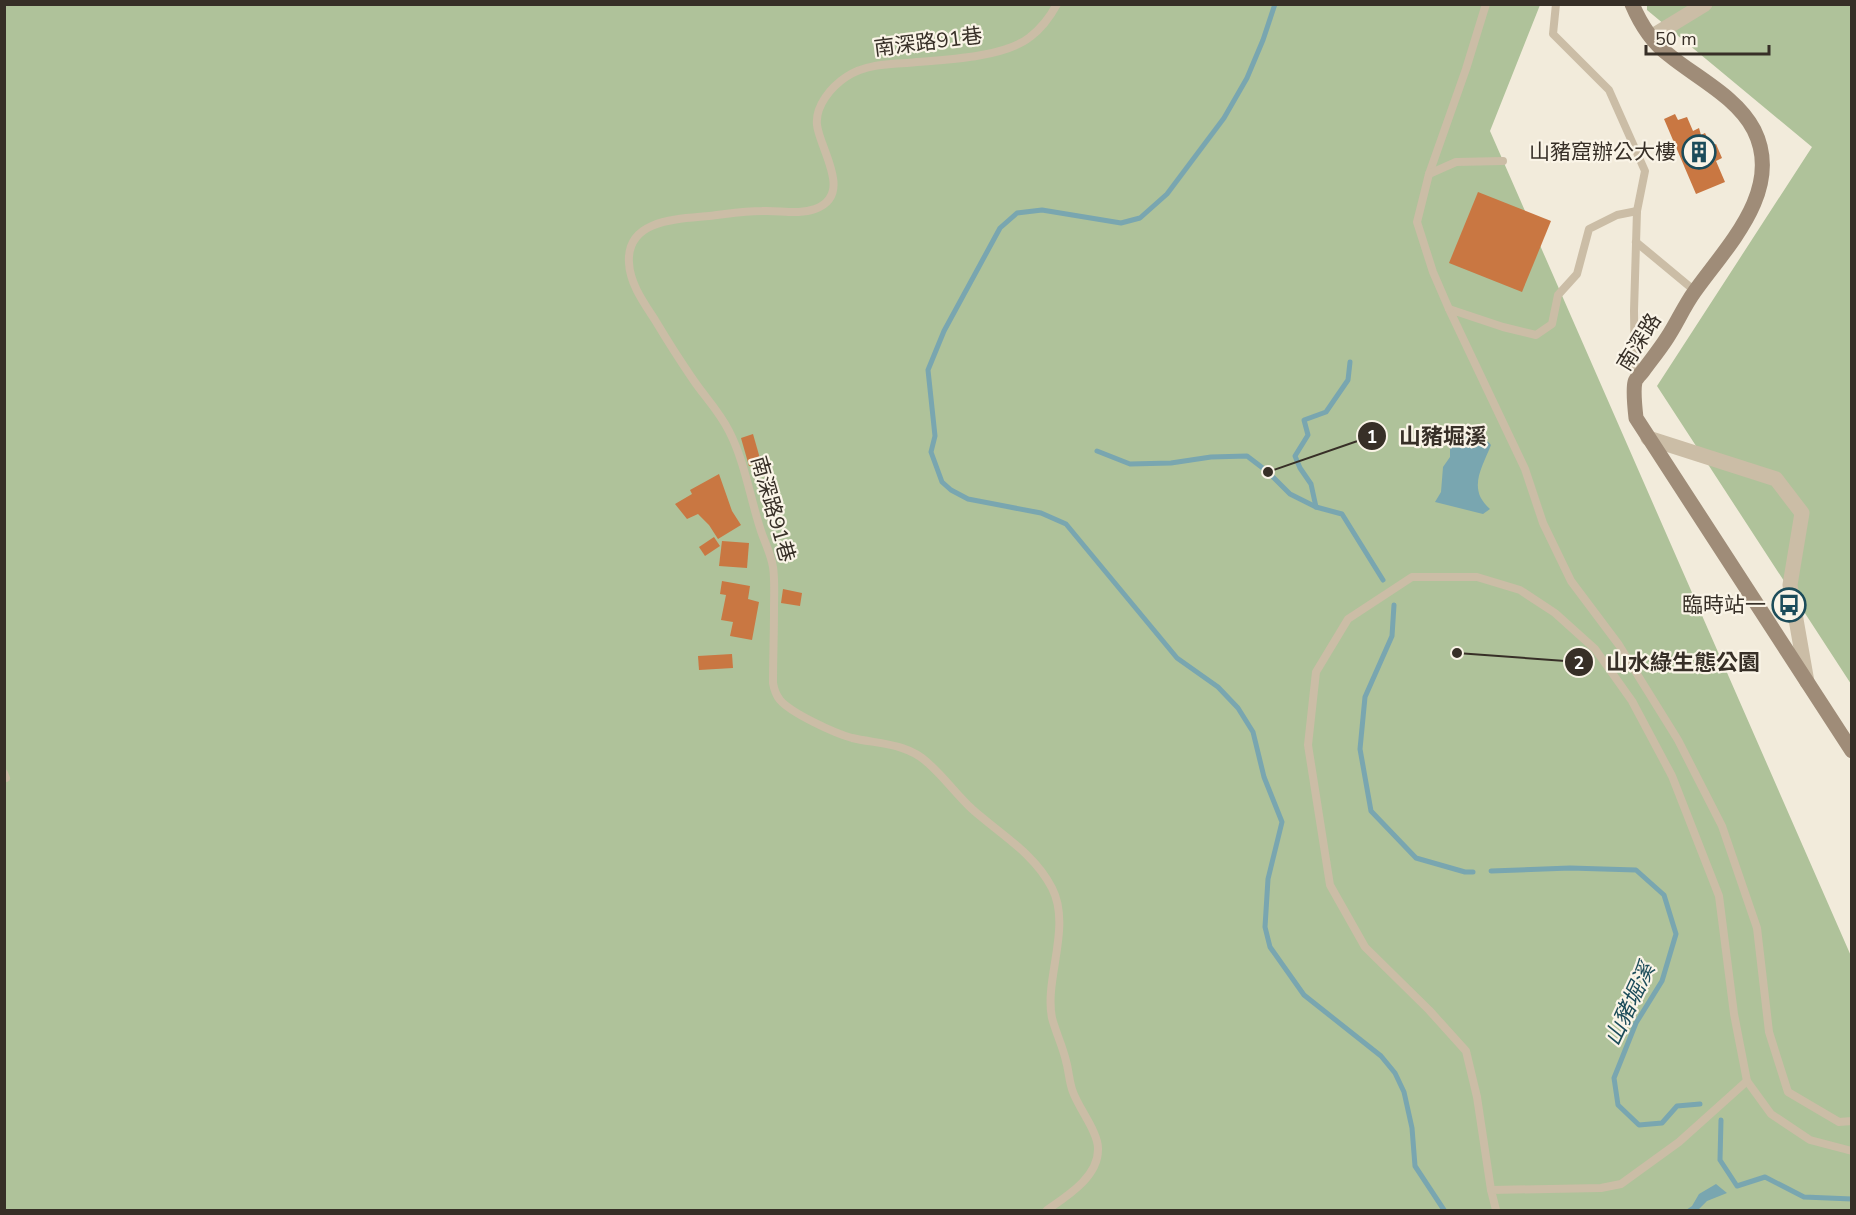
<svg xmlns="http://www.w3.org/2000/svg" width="1856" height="1215" viewBox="0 0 1856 1215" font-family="'Nunito Sans','Noto Sans TC',sans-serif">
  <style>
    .green { fill: #afc29a }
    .water { fill: #79a6b0 }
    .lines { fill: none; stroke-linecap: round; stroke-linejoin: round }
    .stream { stroke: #79a6b0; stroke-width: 5 }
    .building { fill: #c97742 }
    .service { stroke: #cbbda6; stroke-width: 8 }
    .minor { stroke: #cbbda6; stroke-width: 15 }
    .secondary { stroke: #9f8c78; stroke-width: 15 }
    .labels { text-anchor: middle; stroke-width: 4.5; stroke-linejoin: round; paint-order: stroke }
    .street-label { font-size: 21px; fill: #372f27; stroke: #faf4e7 }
    .poi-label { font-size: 21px; fill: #372f27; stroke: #faf4e7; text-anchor: end }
    .water-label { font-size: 22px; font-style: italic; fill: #1c4c5a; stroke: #faf4e7 }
    .leader { fill: none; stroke: #372f27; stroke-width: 2 }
    .callout-dot { fill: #372f27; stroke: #faf4e7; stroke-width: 2 }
    .mark-label { font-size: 18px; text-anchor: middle; font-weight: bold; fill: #fff }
    .callout-label { font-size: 22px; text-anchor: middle; font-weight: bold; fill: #372f27; stroke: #faf4e7; stroke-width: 4.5; stroke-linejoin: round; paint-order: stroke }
  </style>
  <rect width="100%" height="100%" fill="#f2ebdb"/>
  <!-- green -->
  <g class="green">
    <path d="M 4,5 L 1540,5 L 1490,131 L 1851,956 L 1851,1210 L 5,1210 Z"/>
    <path d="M 1647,5 L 1851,5 L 1851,684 L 1657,386 L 1812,147 L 1647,10 Z"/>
  </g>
  <!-- water -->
  <g class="water">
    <path d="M 1467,433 L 1483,436 L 1491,445 C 1482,468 1467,489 1490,509 L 1483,514 L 1435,502 L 1441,492 L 1443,467 L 1450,457 L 1450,438 Z"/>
    <path d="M 1716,1184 L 1727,1193 L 1707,1201 L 1698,1210 L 1686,1210 L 1692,1206 L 1699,1194 Z"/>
  </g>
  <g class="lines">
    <!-- stream -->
    <g class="stream">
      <path d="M 1275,4 L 1263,40 L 1247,78 L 1224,118 L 1167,194 L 1140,218 L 1121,223 L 1042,210 L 1017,213 L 1000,228 L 944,331 L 928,370 L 935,436 L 931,452 L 942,482 L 951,490 L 968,499 L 1041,513 L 1066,524 L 1177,658 L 1218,687 L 1238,708 L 1253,732 L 1264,777 L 1282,822 L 1268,879 L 1265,927 L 1270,947 L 1304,995 L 1381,1056 L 1395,1073 L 1404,1092 L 1412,1128 L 1415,1166 L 1444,1210"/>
      <path d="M 1097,451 L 1130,464 L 1171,463 L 1211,457 L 1247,456 L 1268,472 L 1290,494 L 1316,507 L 1342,514 L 1383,580"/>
      <path d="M 1316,507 L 1311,484 L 1300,468 L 1295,456 L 1308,435 L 1304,420 L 1326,412 L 1348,380 L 1350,362"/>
      <path d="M 1394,605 L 1392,636 L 1365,697 L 1360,749 L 1371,811 L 1416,858 L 1465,872 L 1473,872"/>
      <path d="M 1491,871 L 1570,868 L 1636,870 L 1664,895 L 1676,934 L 1662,981 L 1636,1023 L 1614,1078 L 1618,1105 L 1639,1125 L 1662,1123 L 1677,1106 L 1700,1104"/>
      <path d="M 1721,1120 L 1720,1160 L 1737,1186 L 1765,1177 L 1804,1197 L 1852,1199"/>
    </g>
  </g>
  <!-- building -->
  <g class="building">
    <path d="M 1675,114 L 1678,120 L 1687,117 L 1693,131 L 1699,128 L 1701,135 L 1705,133 L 1711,146 L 1716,144 L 1722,158 L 1716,161 L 1725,182 L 1696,194 L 1664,119 Z"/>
    <path d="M 1478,192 L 1551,221 L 1522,292 L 1449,263 Z"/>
    <path d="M 753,434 L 761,462 L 749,466 L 741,438 Z"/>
    <path d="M 719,474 L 732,511 L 741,525 L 718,539 L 709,525 L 698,514 L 687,519 L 675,504 L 692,494 L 690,490 Z"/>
    <path d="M 714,537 L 720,546 L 705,556 L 699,547 Z"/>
    <path d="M 722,541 L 749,543 L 747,568 L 719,566 Z"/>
    <path d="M 722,581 L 750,586 L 748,599 L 759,602 L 752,640 L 730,636 L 733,622 L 721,620 L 726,595 L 720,594 Z"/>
    <path d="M 783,589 L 802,593 L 800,606 L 781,603 Z"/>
    <path d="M 732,654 L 733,668 L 699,670 L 698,656 Z"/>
  </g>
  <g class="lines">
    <!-- service -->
    <g class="service">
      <path d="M 1556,4 L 1553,34 L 1609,90 L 1645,171 L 1637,211 L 1634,311 L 1635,378"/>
      <path d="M 1429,174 L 1466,69 L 1486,4"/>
      <path d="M 1637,211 L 1617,215 L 1589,229 L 1577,274 L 1558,295 L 1552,324 L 1536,335 L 1503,327 L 1449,309 L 1525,469 L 1543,523 L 1571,581 L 1619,645 L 1678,740 L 1722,826 L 1757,928 L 1769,1032 L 1788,1092 L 1839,1122 L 1852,1121"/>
      <path d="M 1636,242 L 1695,291"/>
      <path d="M 1449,309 L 1433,272 L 1417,222 L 1429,174 L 1456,162 L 1503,161"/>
      <path d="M 4,773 L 6,778"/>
      <path d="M 1491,1190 L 1477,1097 L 1466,1051 L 1429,1010 L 1365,947 L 1330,885 L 1308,745 L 1316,672 L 1348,619 L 1412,577 L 1477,577 L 1520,590 L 1555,613 L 1595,649 L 1632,701 L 1672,776 L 1719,896 L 1734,1014 L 1747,1081 L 1771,1114 L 1810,1140 L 1852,1151"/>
      <path d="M 1047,1210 C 1067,1196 1098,1177 1098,1150 C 1099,1133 1079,1109 1073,1092 C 1069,1082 1069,1071 1066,1061 C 1063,1047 1056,1033 1052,1018 C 1044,979 1072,927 1052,888 C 1034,853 1000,834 972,809 C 956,794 944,777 928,763 C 907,743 878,744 852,738 C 834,733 791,713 780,700 C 776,695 774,689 773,683 C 773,658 774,634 774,609 C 774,595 775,580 773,567 C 771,554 765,543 761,531 C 750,498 745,462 729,431 C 719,411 704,396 692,378 C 679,359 667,340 655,320 C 644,303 630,284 629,263 C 626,219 678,219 709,216 C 727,214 744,211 762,211 C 779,210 799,215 815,209 C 854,195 820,150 817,125 C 815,106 831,87 846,77 C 864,65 886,64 907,63 C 941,60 1004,58 1030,37 C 1042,28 1050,17 1057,4"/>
      <path d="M 1496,1210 L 1491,1190 L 1601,1188 L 1621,1184 L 1679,1142 L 1747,1081"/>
    </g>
    <!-- minor -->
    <g class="minor">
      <path d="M 1651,37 L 1705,4"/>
      <path d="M 1648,438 L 1776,479 L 1802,513 L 1790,585 L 1807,682"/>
    </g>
    <!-- secondary -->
    <path class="secondary" d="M 1632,4 C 1640,23 1653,43 1669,55 C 1697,78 1737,97 1754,130 C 1784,190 1727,246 1695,291 C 1684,306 1677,323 1667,338 C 1660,349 1651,360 1643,371 C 1641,374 1636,378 1635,382 C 1633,390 1635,409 1636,418 L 1852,751"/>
  </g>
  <!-- icons -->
  <defs>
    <g id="building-ring" transform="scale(1.725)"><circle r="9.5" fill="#faf4e7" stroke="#1c4c5a" stroke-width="1.5"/><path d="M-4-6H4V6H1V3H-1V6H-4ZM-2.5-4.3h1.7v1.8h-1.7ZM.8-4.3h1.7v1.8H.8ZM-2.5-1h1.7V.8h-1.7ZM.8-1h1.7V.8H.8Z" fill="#1c4c5a"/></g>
    <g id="bus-ring" transform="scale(1.725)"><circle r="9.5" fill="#faf4e7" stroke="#1c4c5a" stroke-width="1.5"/><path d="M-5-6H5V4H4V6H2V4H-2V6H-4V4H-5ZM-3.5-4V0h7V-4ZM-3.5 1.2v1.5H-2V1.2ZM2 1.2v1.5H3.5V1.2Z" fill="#1c4c5a"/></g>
  </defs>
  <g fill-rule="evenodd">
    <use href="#building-ring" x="1699" y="152"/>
    <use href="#bus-ring" x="1789" y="605"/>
  </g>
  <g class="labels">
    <!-- street labels -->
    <g class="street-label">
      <text transform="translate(928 42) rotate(-7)" y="7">南深路91巷</text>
      <text transform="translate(1639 342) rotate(-58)" y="7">南深路</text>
      <text transform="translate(773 509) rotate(74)" y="7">南深路91巷</text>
    </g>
    <!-- poi labels -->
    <g class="poi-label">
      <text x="1676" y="159">山豬窟辦公大樓</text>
      <text x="1766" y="612">臨時站一</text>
    </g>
    <!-- water labels -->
    <g class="water-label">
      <text transform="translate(1629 1004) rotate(-65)" y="8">山豬堀溪</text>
    </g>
  </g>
  <!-- callouts -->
  <path class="leader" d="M1268 472L1372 436M1457 653L1579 662"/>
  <g class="callout-dot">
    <circle cx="1268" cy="472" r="6"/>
    <circle cx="1457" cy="653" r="6"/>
    <circle cx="1372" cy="436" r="15"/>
    <circle cx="1579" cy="662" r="15"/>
  </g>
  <g class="mark-label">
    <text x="1372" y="443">1</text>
    <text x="1579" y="669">2</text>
  </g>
  <g class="callout-label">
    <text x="1443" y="444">山豬堀溪</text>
    <text x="1683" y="670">山水綠生態公園</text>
  </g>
  <!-- border -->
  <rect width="1856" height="1215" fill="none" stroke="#372f27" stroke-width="12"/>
  <!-- scale -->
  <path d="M1646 45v9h123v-9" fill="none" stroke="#372f27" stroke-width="3"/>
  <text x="1655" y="45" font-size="18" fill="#372f27" stroke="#faf4e7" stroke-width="4.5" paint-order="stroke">50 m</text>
</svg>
